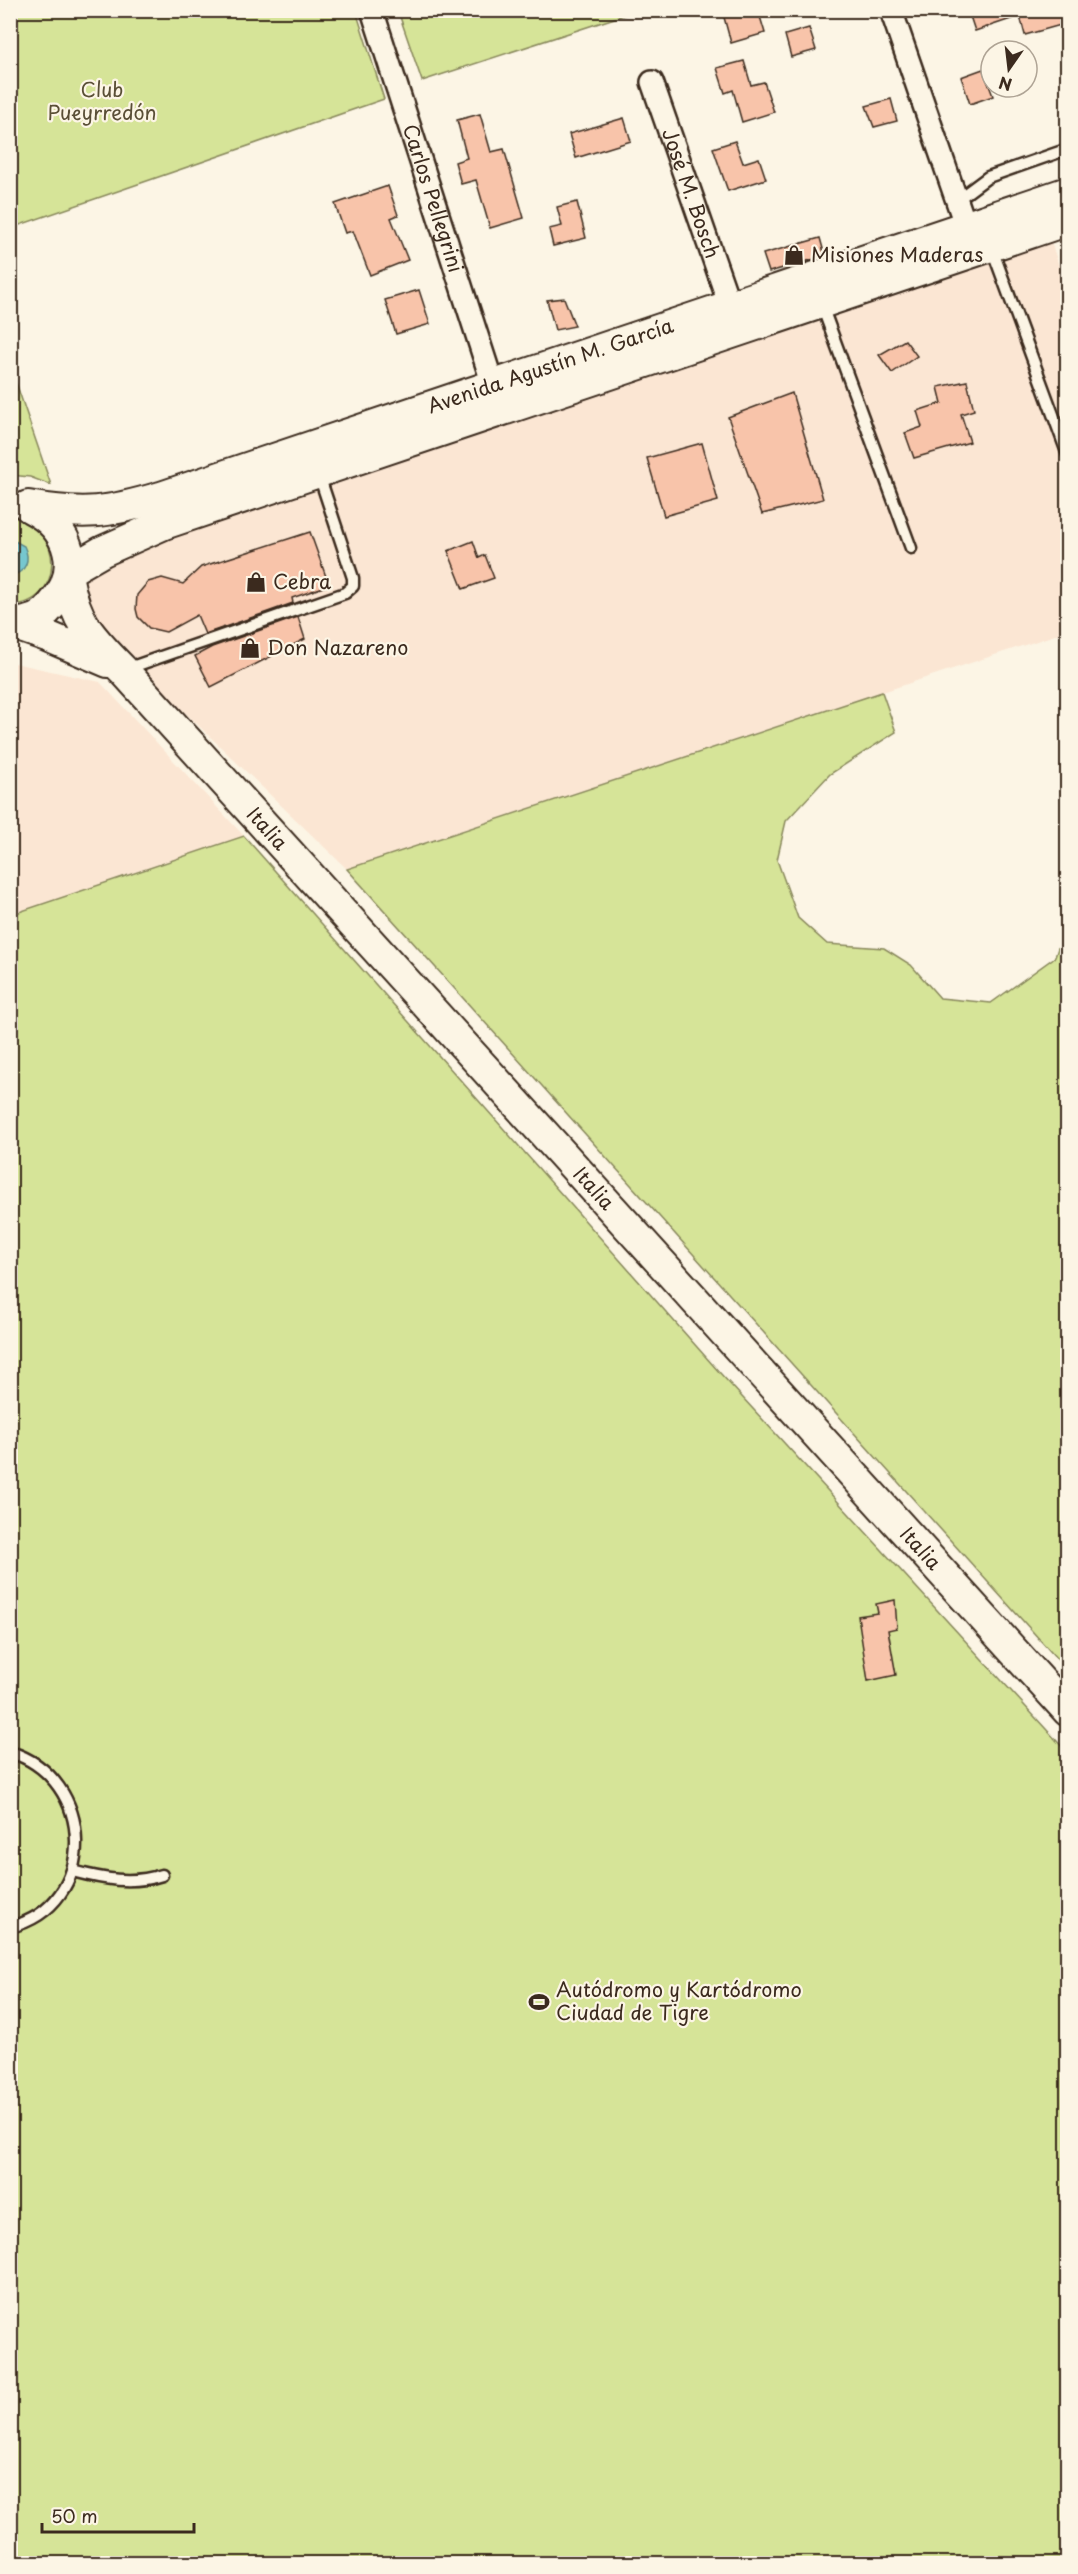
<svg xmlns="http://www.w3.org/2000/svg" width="1078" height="2574" viewBox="0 0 1078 2574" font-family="'Playpen Sans',sans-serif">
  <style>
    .built { fill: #fbe6d3 }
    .green { fill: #d6e498; stroke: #88875b; stroke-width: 1.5 }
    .water { fill: #76c7cf; stroke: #5e8888; stroke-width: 1.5 }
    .building { fill: #f8c4aa; stroke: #3b2a1e; stroke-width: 1.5 }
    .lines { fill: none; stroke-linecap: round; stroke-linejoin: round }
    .lane-casing { stroke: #3b2a1e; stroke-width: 15 }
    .street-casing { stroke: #3b2a1e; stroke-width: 26 }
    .secondary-casing { stroke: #3b2a1e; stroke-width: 34 }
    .lane { stroke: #fcf5e5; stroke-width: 10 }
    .street { stroke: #fcf5e5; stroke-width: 21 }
    .secondary { stroke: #fcf5e5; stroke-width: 30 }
    .labels { text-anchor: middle; stroke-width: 4.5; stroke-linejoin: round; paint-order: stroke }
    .park-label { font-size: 20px; fill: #5a4f36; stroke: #fcf5e5 }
    .street-label { font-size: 20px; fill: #3b2a1e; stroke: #fcf5e5 }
    .poi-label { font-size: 20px; fill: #3b2a1e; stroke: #fcf5e5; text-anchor: start }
  </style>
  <rect width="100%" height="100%" fill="#fcf5e5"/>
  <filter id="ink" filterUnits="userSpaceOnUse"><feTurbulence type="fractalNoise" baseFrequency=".0167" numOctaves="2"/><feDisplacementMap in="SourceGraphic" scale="12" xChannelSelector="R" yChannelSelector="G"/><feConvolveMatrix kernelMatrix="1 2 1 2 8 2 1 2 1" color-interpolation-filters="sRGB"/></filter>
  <g filter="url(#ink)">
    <!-- built -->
    <g class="built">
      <path d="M 1051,242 L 1067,290 L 1067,631 L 347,869 L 88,619 L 82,589 L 84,578 L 107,554 Z"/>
      <path d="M 10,662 L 100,682 L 244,836 L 11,915 Z"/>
    </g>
    <!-- green -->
    <g class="green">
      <path d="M 10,11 L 356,11 L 384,99 L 11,228 Z"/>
      <path d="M 398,11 L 398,10 L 636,11 L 422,81 Z"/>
      <path d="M 11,368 L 51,485 L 30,477 L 11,475 Z"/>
      <path d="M 10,516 C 67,525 64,605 11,605 Z"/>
      <path d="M 882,692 L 896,732 L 830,774 L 786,821 L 777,860 L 798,918 L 827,944 L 884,948 L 911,965 L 940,998 L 991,1003 L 1055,957 L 1067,921 L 1067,1670 L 347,869 Z"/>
      <path d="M 244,836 L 720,1373 L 1067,1752 L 1067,2563 L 11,2563 L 10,915 Z"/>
    </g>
    <!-- water -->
    <path class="water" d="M 11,539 L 24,546 C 31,560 26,572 11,576 Z"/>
    <!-- building -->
    <g class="building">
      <path d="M 722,10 L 758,10 L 765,33 L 731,43 Z"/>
      <path d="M 968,10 L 1068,10 L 1068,23 L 1025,35 L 1020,16 L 975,31 Z"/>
      <path d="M 809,28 L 816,50 L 791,57 L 785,35 Z"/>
      <path d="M 744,61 L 751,85 L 764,82 L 774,112 L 742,122 L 733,90 L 725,93 L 717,68 Z"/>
      <path d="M 983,69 L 993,96 L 970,104 L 961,77 Z"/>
      <path d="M 891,99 L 897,121 L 874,127 L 866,106 Z"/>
      <path d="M 480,114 L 491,152 L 504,149 L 524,218 L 490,228 L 476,180 L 461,184 L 455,162 L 467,158 L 457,120 Z"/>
      <path d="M 624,118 L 631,141 L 576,158 L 569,134 Z"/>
      <path d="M 735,141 L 743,163 L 759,158 L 766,179 L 728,191 L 713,148 Z"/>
      <path d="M 388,186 L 398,215 L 391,218 L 408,260 L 370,275 L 353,231 L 345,233 L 335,204 Z"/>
      <path d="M 577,202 L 586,238 L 553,246 L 549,229 L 562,226 L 557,207 Z"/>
      <path d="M 820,238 L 825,256 L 769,272 L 763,254 Z"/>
      <path d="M 419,290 L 430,324 L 396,334 L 385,300 Z"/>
      <path d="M 564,298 L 575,326 L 555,330 L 547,300 Z"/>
      <path d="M 905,340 L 917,356 L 892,373 L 879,355 Z"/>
      <path d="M 967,381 L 974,410 L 961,414 L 970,442 L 914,458 L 905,433 L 922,427 L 917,411 L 942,403 L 938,387 Z"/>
      <path d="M 792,393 L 823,499 L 762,514 L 728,417 Z"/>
      <path d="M 702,443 L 718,501 L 664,516 L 647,458 Z"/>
      <path d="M 310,532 L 329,585 L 292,598 L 293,603 L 205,634 L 197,615 L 166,632 L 149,628 L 138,617 L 136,609 L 137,595 L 148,582 L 162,578 L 183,584 L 201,567 Z"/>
      <path d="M 473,541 L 479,558 L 485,555 L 494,578 L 463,589 L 448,551 Z"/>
      <path d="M 298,617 L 305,639 L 211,687 L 195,656 L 212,647 Z"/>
      <path d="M 895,1600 L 897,1628 L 888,1630 L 896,1675 L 868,1681 L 858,1616 L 878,1613 L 876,1604 Z"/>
    </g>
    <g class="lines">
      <!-- lane casing -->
      <g class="lane-casing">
        <g id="lane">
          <path d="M 957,200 L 988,177 L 1068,149"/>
          <path d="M 992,249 L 1068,455"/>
          <path d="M 822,306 L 911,548"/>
          <path d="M 126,669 L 345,593 L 353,586 L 353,578 L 319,475"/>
          <path d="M 10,1752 C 96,1778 100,1905 10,1927"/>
          <path d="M 72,1871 C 103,1879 131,1885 162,1875"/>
        </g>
      </g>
      <!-- street casing -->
      <g class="street-casing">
        <g id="street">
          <path id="s1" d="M 372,10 L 493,385"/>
          <path d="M 891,10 L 966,227"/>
          <path id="s2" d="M 652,82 L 730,306"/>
        </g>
      </g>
      <!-- secondary casing -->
      <g class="secondary-casing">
        <g id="secondary">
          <path id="s3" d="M 28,506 C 84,516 107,513 161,497 L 1068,192"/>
          <path d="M 70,570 L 103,551 L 164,524 L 1068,220"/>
          <path id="s4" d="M 68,580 C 76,624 93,639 123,670 L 1068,1711"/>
          <path d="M 10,623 C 16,623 24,623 29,621 C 38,619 47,611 52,605 C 84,571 70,528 31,508"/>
          <path d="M 10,623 L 47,636 L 108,662"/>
        </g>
      </g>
      <!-- lane -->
      <use href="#lane" class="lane"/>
      <!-- street -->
      <use href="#street" class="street"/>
      <!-- secondary -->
      <use href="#secondary" class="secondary"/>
    </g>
  </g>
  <!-- icons -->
  <defs>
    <g id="shop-bare" transform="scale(1.62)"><path d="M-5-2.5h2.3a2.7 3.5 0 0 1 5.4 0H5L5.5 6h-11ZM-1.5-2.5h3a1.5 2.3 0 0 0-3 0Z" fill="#3b2a1e" stroke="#fcf5e5" stroke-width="2.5" paint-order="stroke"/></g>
    <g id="stadium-bare" transform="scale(1.62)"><path d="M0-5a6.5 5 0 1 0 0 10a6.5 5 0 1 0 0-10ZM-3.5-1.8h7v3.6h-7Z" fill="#3b2a1e" stroke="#fcf5e5" stroke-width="2.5" paint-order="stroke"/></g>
  </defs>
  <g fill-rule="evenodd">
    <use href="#shop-bare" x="794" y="255"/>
    <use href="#shop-bare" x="256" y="582"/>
    <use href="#shop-bare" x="250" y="648"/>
    <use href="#stadium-bare" x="539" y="2002"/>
  </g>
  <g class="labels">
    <!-- park labels -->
    <g class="park-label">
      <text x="102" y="97">Club<tspan x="102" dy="23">Pueyrredón</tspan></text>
    </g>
    <!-- street labels -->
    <g class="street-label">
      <text dy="7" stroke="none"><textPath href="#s2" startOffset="118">José M. Bosch</textPath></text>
      <text dy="7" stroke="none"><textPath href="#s1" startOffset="198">Carlos Pellegrini</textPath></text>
      <text dy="7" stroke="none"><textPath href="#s3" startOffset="546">Avenida Agustín M. García</textPath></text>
      <text dy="7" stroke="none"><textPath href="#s4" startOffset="322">Italia</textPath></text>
      <text dy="7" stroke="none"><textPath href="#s4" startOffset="808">Italia</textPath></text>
      <text dy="7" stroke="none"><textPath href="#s4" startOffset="1294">Italia</textPath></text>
    </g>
    <!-- poi labels -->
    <g class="poi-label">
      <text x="811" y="262">Misiones Maderas</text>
      <text x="273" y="589">Cebra</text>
      <text x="267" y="655">Don Nazareno</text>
      <text x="556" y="1997">Autódromo y Kartódromo<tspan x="556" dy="23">Ciudad de Tigre</tspan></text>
    </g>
  </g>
  <!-- margin -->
  <rect width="1078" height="2574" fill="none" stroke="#fcf5e5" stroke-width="36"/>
  <rect x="18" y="18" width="1042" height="2538" fill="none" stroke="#3b2a1e" stroke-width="2" filter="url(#ink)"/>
  <!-- north arrow -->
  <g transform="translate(1009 69) rotate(194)"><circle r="28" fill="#fcf5e5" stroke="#afa495" stroke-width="1.5"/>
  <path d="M0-4.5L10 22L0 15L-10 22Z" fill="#3b2a1e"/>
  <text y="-9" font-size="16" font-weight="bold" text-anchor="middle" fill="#3b2a1e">N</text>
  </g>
  <!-- scale -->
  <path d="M42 2523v9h152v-9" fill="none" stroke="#3b2a1e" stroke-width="3"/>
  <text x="51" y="2523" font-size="18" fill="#3b2a1e" stroke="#fcf5e5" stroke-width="4.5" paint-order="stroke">50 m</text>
</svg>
